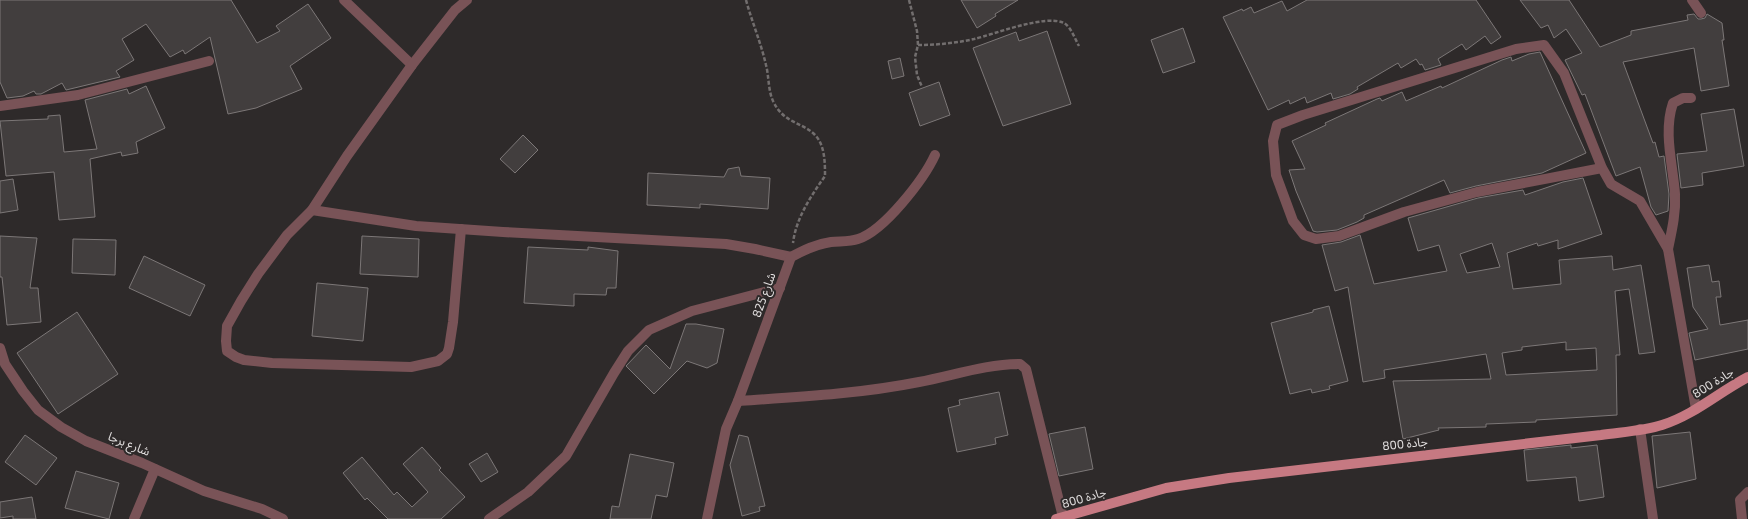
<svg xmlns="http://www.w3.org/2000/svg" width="1748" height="519" viewBox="0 0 1748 519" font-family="'Exo 2','Noto Sans Arabic',sans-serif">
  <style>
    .building { fill: #423e3e; stroke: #7c7777; fill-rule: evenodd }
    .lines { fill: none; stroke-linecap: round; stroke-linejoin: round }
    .path { stroke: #726e6e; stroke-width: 2.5; stroke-dasharray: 4 2; stroke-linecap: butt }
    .minor { stroke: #795357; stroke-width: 10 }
    .major { stroke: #c67982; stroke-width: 10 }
    .labels { text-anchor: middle; stroke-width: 4; stroke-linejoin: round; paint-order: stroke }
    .street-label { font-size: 12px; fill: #e3e0e0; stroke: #2e2a2a }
  </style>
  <rect width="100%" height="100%" fill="#2e2a2a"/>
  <!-- building -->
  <g class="building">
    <path d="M 0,0 L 231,0 L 257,43 L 280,31 L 276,26 L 308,4 L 331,38 L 290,66 L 302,89 L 256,108 L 228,114 L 210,37 L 185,54 L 183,50 L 170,57 L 146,24 L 122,39 L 134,60 L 116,71 L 120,77 L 66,90 L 62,83 L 41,94 L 36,94 L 34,91 L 23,96 L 7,98 L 0,82 Z"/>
    <path d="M 961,0 L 1018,0 L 995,14 L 996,16 L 977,28 Z"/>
    <path d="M 1307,0 L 1476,0 L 1501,37 L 1491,44 L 1485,36 L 1466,50 L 1462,44 L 1438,59 L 1441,65 L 1425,70 L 1422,64 L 1420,65 L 1416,59 L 1401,68 L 1398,63 L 1357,87 L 1358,89 L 1350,94 L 1333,99 L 1331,93 L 1307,103 L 1305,97 L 1290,104 L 1289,100 L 1268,110 L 1223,17 L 1242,9 L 1243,11 L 1251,7 L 1254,13 L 1282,1 L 1287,11 Z"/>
    <path d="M 1520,0 L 1569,0 L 1600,47 L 1631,35 L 1631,31 L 1688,20 L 1687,15 L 1694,14 L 1698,19 L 1701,19 L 1705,18 L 1707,14 L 1722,23 L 1724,40 L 1722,40 L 1729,86 L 1701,91 L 1694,48 L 1623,62 L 1653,143 L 1655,142 L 1659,157 L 1664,156 L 1669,194 L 1668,211 L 1656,215 L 1651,207 L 1640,167 L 1616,176 L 1585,94 L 1582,95 L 1565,60 L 1582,53 L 1566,29 L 1554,38 L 1548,25 L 1541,28 Z"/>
    <path d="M 1183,28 L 1195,62 L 1163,73 L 1151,40 Z"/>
    <path d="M 1047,31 L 1071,104 L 1003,126 L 973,48 L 1016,32 L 1019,41 Z"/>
    <path d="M 1540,52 L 1586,153 L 1542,173 L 1476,186 L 1450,193 L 1444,180 L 1364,215 L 1364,218 L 1357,222 L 1337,230 L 1317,232 L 1313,231 L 1296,191 L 1289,170 L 1305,169 L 1292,141 L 1326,125 L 1325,123 L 1377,99 L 1380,98 L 1382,101 L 1402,92 L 1406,101 L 1441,86 L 1442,88 L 1502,60 L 1511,57 L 1512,61 L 1529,54 Z"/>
    <path d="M 900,58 L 904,76 L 892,79 L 888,61 Z"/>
    <path d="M 939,82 L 950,115 L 920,126 L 909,93 Z"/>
    <path d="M 146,86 L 165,128 L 136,142 L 138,153 L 122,156 L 121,152 L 90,159 L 95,217 L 59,220 L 54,172 L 6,176 L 0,121 L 48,119 L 48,116 L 60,115 L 64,152 L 97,149 L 85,100 L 127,89 L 129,94 Z"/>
    <path d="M 1734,109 L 1744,166 L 1702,173 L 1703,185 L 1681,188 L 1677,154 L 1707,151 L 1701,114 Z"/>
    <path d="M 523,135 L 538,150 L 515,173 L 500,159 Z"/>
    <path d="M 739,167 L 741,176 L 770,178 L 768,209 L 700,204 L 700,208 L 647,205 L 648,173 L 724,177 L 728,169 Z"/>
    <path d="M 1583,178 L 1602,234 L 1558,249 L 1558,240 L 1538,246 L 1537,243 L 1507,253 L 1513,289 L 1561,284 L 1559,260 L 1612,256 L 1613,270 L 1641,265 L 1655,352 L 1639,354 L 1629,289 L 1615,291 L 1620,355 L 1616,355 L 1617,415 L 1536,420 L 1536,422 L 1486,424 L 1486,427 L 1438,428 L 1439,430 L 1403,439 L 1393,381 L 1491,379 L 1486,354 L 1384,370 L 1385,378 L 1363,382 L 1348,287 L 1335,291 L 1322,245 L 1341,242 L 1360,235 L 1374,284 L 1447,271 L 1439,245 L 1418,251 L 1408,218 L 1478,198 L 1523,190 L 1525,195 L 1563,182 ZM 1492,243 L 1500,267 L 1467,273 L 1460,254 ZM 1566,342 L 1566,350 L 1596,348 L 1597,370 L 1506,375 L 1502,353 L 1522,350 L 1522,347 Z"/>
    <path d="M 13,179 L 18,210 L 0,213 L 0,181 Z"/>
    <path d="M 0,236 L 37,238 L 30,288 L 38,288 L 41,322 L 7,325 L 2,277 L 0,277 Z"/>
    <path d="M 362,236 L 419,239 L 418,277 L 360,274 Z"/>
    <path d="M 73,239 L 116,240 L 115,275 L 72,273 Z"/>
    <path d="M 528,247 L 588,250 L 588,247 L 618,251 L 616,288 L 607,288 L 606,295 L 574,294 L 574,306 L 524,303 Z"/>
    <path d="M 144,256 L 205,285 L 190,316 L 129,288 Z"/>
    <path d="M 1709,265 L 1712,282 L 1719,281 L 1721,297 L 1716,297 L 1720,325 L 1748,320 L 1748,349 L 1695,360 L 1689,333 L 1708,329 L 1693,307 L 1687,268 Z"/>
    <path d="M 317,283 L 368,288 L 363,341 L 312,336 Z"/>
    <path d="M 1329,306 L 1348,381 L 1329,386 L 1330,389 L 1312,393 L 1311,389 L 1290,394 L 1271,323 L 1313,312 L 1313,310 Z"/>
    <path d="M 77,312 L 118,374 L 58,414 L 17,353 Z"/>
    <path d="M 686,324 L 696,324 L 724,329 L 717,363 L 707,368 L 687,361 L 654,394 L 626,366 L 646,345 L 670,369 Z"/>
    <path d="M 999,392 L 1008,435 L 995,438 L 996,444 L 957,452 L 948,408 L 960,405 L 959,400 Z"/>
    <path d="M 1085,427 L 1093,469 L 1059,476 L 1049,434 Z"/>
    <path d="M 1690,432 L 1696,479 L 1657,488 L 1652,436 Z"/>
    <path d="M 25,435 L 57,458 L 36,485 L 5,462 Z"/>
    <path d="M 739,435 L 748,437 L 765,506 L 759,507 L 760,511 L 742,516 L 730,465 Z"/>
    <path d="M 1571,445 L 1571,448 L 1597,445 L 1604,497 L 1579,501 L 1576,477 L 1527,481 L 1524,450 Z"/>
    <path d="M 422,447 L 441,468 L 439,470 L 465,497 L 441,519 L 388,519 L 367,498 L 365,500 L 343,473 L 362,457 L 394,495 L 397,492 L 412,507 L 428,492 L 403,464 Z"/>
    <path d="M 487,453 L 498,472 L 481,482 L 469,464 Z"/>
    <path d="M 630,454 L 674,463 L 667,497 L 656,495 L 651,519 L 610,519 L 612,506 L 619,507 Z"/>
    <path d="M 76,471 L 119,483 L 109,519 L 65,508 Z"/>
    <path d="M 32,497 L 36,519 L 13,519 L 13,516 L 0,518 L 0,502 Z"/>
  </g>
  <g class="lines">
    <!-- path -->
    <g class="path">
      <path d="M 746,0 C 752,22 761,43 766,65 C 769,76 768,90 773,101 C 784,124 801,121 815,135 C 825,145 825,163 825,176 C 811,196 796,218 793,243"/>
      <path d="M 909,0 L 917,31 L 918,45 L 915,57 L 917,75 L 922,87"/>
      <path d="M 918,45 C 937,45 956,43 974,39 C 995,34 1045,14 1064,23 C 1071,27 1075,39 1079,46"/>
    </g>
    <!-- minor -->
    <g class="minor">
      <path d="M 344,0 L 412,65"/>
      <path d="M 1692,0 L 1701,13"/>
      <path d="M 0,106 L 78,95 L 209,61"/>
      <path d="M 1602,168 L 1477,192 L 1404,212 L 1339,236 L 1316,239 L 1304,235 L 1293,221 L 1276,175 L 1273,141 L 1277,125 L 1303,115 L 1516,49 L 1544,45 L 1564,73 L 1602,168 L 1611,184 L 1640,201 L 1668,249 L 1696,409"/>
      <path d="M 312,210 L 416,226 L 503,232 L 726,244 L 755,249 L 791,257"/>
      <path d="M 461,229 L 453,322 L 449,348 L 447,354 L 438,361 L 411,367 L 272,363 L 244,360 L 236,357 L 227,351 L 226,341 L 227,326 L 241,301 L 258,274 L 287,235 L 312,210 L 347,156 L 412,65 L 455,10 L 467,0"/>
      <path d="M 1668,249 C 1672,230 1676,213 1675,194 C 1673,165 1663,132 1673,103 L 1683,98 L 1691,98"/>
      <path d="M 0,348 L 5,364 L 23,391 L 38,410 L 61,427 L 86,441 L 142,463 L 204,491 L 262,509 L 283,519"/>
      <path d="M 738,401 C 798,397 859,394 919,382 C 952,376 986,364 1020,364 L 1026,369 L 1063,517"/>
      <path d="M 1640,429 L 1653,519"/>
      <path d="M 134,519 L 155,469"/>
      <path d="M 489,519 L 528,492 L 566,456 L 614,373 L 628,351 L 649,330 L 692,311 L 780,288"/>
      <path d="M 707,519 L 726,429 L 738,401 L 791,257 C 804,250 816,244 831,242 C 840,241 849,242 858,239 C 884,231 924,179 935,155"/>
      <path d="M 1742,519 L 1740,500 L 1748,492"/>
    </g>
    <!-- major -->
    <path class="major" d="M 1056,519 L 1166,488 L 1229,478 L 1601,435 C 1621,432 1643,431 1662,425 C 1694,415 1719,392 1748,377"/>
  </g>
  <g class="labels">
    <!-- street labels -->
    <g class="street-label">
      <text transform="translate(764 295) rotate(-70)" y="4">شارع 825</text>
      <text transform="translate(1713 383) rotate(-32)" y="4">جادة 800</text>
      <text transform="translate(129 444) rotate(22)" y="4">شارع برجا</text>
      <text transform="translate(1405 444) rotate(-6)" y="4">جادة 800</text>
      <text transform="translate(1084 498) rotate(-16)" y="4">جادة 800</text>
    </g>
  </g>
</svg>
